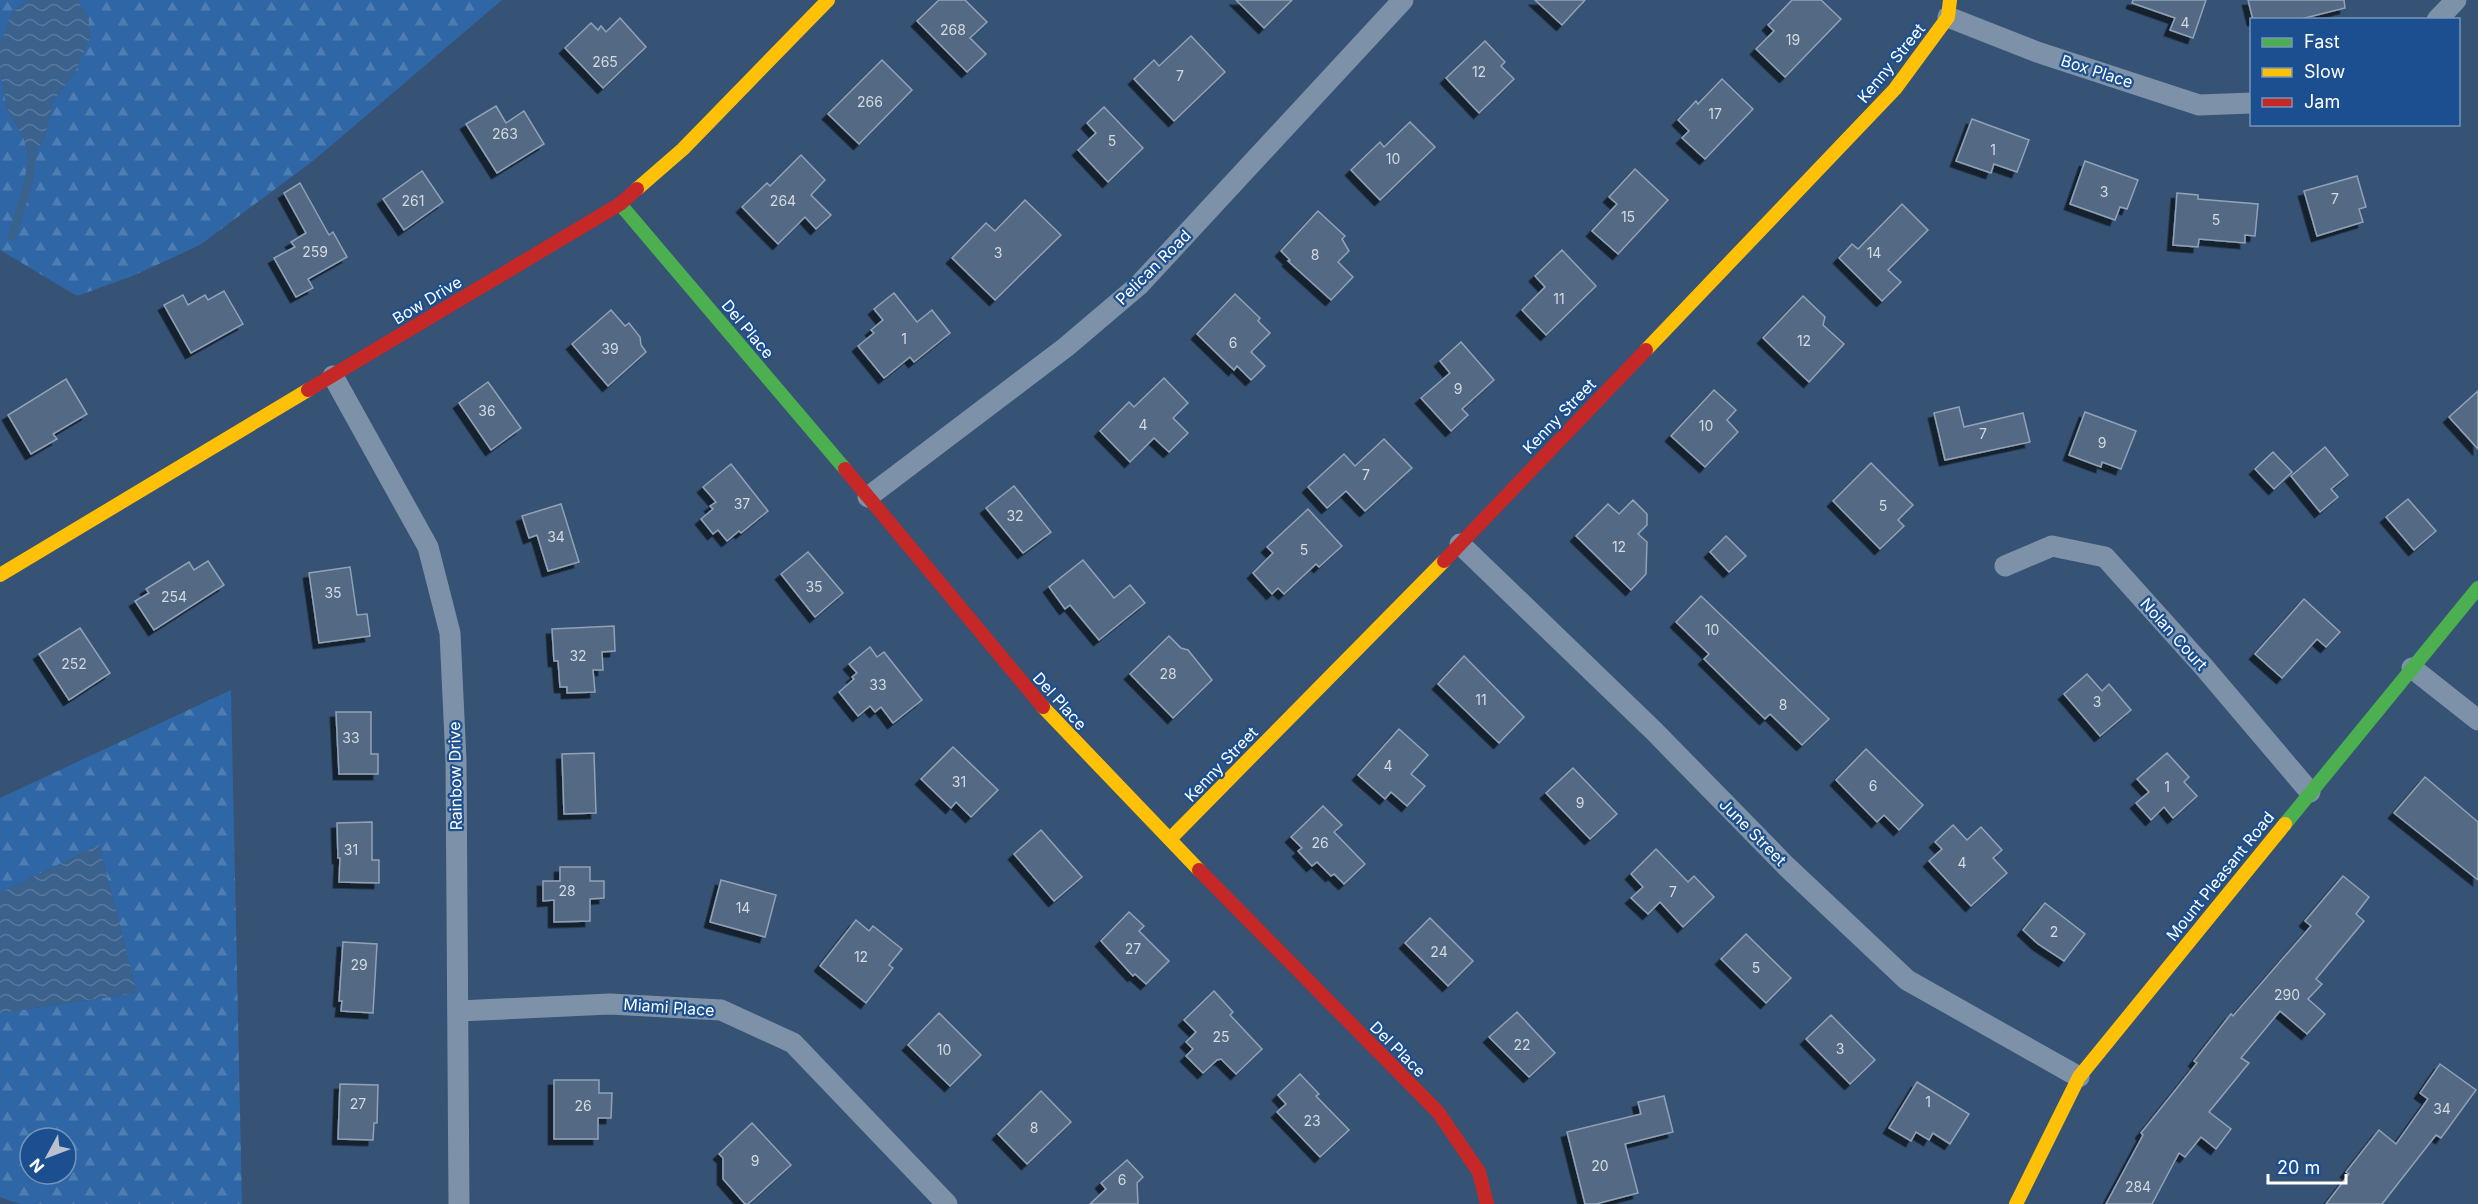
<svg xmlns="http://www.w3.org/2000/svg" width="2478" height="1204" viewBox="0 0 2478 1204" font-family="Inter,sans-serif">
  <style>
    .forest { fill: url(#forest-firs); fill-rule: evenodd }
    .water { fill: url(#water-waves) }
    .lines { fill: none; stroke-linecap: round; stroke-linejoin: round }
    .stream { stroke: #3b618d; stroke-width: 8 }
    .building { fill: #526984; stroke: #92a2b6; stroke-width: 1.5; filter: url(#shadow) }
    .street { stroke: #7d92a8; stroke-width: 21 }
    .fast { stroke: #4caf50; stroke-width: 14 }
    .slow { stroke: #ffc107; stroke-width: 14 }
    .jam { stroke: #c62828; stroke-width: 14 }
    .labels { text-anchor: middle; stroke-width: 4.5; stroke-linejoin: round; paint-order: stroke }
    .number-label { font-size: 14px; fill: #d4dae0 }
    .street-label { font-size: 16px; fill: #fff; stroke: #1b4f8f }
  </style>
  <defs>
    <pattern id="forest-firs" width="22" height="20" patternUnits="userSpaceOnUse" patternTransform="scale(1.5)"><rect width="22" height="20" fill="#2f66a5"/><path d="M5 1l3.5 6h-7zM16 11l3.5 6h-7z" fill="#4e7db2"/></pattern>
    <pattern id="water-waves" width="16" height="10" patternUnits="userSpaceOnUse" patternTransform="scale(1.5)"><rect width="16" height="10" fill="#3b618d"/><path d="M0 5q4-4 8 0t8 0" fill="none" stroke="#58799e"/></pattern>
    <filter id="shadow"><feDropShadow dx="-5.5" dy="5.5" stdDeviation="0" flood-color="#0009"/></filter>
  </defs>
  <rect width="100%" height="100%" fill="#365274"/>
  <!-- forest -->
  <g class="forest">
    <path d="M 0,0 L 28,0 L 12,12 L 0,45 Z"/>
    <path d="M 77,0 L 502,0 L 313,161 L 200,245 L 135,275 L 77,296 L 0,250 L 0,69 L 7,108 L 24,139 L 30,162 L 45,137 L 53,101 L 75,72 L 88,17 Z"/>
    <path d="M 231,690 L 242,1204 L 20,1204 L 2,1198 L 0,1197 L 0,1013 L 137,993 L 99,845 L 0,893 L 0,798 ZM 30,1138 L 66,1138 L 66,1174 L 30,1174 Z"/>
  </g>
  <!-- water -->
  <g class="water">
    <path d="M 28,0 L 77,0 L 88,17 L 91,36 L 75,72 L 53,101 L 45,137 L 30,163 L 24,139 L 7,108 L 0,69 L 0,45 L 12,12 Z"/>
    <path d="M 99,845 L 137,993 L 0,1013 L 0,893 Z"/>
  </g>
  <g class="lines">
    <!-- stream -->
    <path class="stream" d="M 12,237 L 29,181 L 32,154"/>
  </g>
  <!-- building -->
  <g class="building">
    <path d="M 939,0 L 965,0 L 987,22 L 970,38 L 986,54 L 967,72 L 917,21 Z"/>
    <path d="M 1236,0 L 1292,0 L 1264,28 Z"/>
    <path d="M 1535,0 L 1585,0 L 1562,25 Z"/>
    <path d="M 1792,0 L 1821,0 L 1841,19 L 1785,77 L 1756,49 L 1774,31 L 1768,25 Z"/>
    <path d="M 2133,0 L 2206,0 L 2193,38 L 2170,30 L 2175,18 L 2132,3 Z"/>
    <path d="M 2248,0 L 2344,0 L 2345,8 L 2297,20 L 2253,20 Z"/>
    <path d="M 620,18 L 646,47 L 603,88 L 565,48 L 591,23 L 598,30 L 601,26 L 606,32 Z"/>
    <path d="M 1191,36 L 1225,72 L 1174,121 L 1134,79 L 1154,60 L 1159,66 Z"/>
    <path d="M 1485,41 L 1505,62 L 1501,66 L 1514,79 L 1479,113 L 1446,78 Z"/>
    <path d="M 882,60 L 912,90 L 859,144 L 828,114 Z"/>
    <path d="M 1722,79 L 1753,109 L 1705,159 L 1682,138 L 1689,131 L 1678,120 L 1696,101 L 1698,104 Z"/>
    <path d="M 496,106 L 506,123 L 524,111 L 544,144 L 497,173 L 466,124 Z"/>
    <path d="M 1104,107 L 1143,148 L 1108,182 L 1078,150 L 1096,133 L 1087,123 Z"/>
    <path d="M 1972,119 L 2029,140 L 2017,172 L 1994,164 L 1991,173 L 1956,161 Z"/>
    <path d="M 1410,122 L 1435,147 L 1380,200 L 1351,170 L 1380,142 L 1384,147 Z"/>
    <path d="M 801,155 L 825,180 L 811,195 L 831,215 L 816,229 L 805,217 L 778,244 L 742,207 L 767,183 L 770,186 Z"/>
    <path d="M 2085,161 L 2138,180 L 2127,209 L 2120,207 L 2115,220 L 2070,204 Z"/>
    <path d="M 1635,169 L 1668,200 L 1618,254 L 1592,231 L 1617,204 L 1609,197 Z"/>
    <path d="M 422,171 L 443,202 L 404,230 L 383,199 Z"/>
    <path d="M 2357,176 L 2366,207 L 2359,209 L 2363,222 L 2317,236 L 2304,191 Z"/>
    <path d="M 300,183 L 329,235 L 333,232 L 347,257 L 308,279 L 313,288 L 296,297 L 274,258 L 295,247 L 291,242 L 306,233 L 284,193 Z"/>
    <path d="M 2177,193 L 2198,195 L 2198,199 L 2258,204 L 2255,236 L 2245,235 L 2245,243 L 2199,239 L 2198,247 L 2173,245 Z"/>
    <path d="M 1025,200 L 1061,235 L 995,300 L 952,258 L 986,223 L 995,231 Z"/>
    <path d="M 1902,204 L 1928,230 L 1888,270 L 1901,282 L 1882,301 L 1839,258 L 1852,244 L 1858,249 Z"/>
    <path d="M 1318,211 L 1345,236 L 1342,239 L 1349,251 L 1338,262 L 1353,277 L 1331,300 L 1288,261 L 1290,260 L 1281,251 Z"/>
    <path d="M 1562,250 L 1596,286 L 1546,335 L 1522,310 L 1545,287 L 1535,276 Z"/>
    <path d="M 224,291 L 243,324 L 191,353 L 164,305 L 183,295 L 188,305 L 205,295 L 208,300 Z"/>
    <path d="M 894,293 L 917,322 L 932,310 L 950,333 L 914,362 L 910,357 L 884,378 L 858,346 L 874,333 L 871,330 L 883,320 L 874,309 Z"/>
    <path d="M 1235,294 L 1260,318 L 1258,321 L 1270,333 L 1251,352 L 1265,366 L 1251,380 L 1237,366 L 1234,370 L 1197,334 Z"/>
    <path d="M 1803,296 L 1825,317 L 1823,325 L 1844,344 L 1809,382 L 1763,338 Z"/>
    <path d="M 611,310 L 625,326 L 629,323 L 640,337 L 641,345 L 646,352 L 608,386 L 572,344 Z"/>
    <path d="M 1461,342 L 1494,380 L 1462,409 L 1468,415 L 1451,431 L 1421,398 L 1450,373 L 1440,361 Z"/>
    <path d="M 1164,378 L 1188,403 L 1173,418 L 1188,433 L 1169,452 L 1154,438 L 1130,462 L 1100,431 L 1129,402 L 1134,407 Z"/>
    <path d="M 66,379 L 87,414 L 53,434 L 57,439 L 31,454 L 8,415 Z"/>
    <path d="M 488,382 L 521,428 L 491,450 L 459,403 Z"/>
    <path d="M 1714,390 L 1736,410 L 1727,420 L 1738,432 L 1705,467 L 1671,436 Z"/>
    <path d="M 2478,391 L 2478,449 L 2449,417 Z"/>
    <path d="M 1959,407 L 1964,427 L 2023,413 L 2030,442 L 1945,460 L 1934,413 Z"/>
    <path d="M 2085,412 L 2136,431 L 2121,469 L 2102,462 L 2101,467 L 2069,455 Z"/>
    <path d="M 1384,439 L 1412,468 L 1365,511 L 1346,491 L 1327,508 L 1308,487 L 1344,454 L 1355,466 Z"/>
    <path d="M 2325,447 L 2348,475 L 2331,489 L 2338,497 L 2320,512 L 2291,476 Z"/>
    <path d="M 2273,452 L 2292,472 L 2274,489 L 2255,469 Z"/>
    <path d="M 1871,463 L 1913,505 L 1898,520 L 1904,526 L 1880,549 L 1833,501 Z"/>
    <path d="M 731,464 L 768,511 L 741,533 L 739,531 L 727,541 L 718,530 L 713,534 L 701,519 L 713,509 L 710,506 L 716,502 L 703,487 Z"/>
    <path d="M 1014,486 L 1051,532 L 1023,553 L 986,508 Z"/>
    <path d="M 2408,499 L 2436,531 L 2414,550 L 2386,517 Z"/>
    <path d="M 1633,500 L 1647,514 L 1647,525 L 1638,534 L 1647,542 L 1646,574 L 1631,590 L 1576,536 L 1608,504 L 1619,514 Z"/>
    <path d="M 561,504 L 579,562 L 548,571 L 537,535 L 529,538 L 522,516 Z"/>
    <path d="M 1308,509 L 1342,546 L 1319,567 L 1316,564 L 1284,594 L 1278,588 L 1272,594 L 1253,573 L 1273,553 L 1267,547 Z"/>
    <path d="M 1726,536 L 1746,556 L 1729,572 L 1710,552 Z"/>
    <path d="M 808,552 L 843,593 L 815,617 L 781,574 Z"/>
    <path d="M 1083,560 L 1114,598 L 1130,585 L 1145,603 L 1099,640 L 1070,605 L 1065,609 L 1049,587 Z"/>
    <path d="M 208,561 L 224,585 L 154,630 L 135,601 L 149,593 L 146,589 L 189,562 L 194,570 Z"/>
    <path d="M 350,567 L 357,615 L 367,614 L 370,636 L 319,643 L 309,573 Z"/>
    <path d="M 1701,596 L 1829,719 L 1802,745 L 1770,714 L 1765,719 L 1704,659 L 1709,654 L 1676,622 Z"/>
    <path d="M 2304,599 L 2340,632 L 2326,647 L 2317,639 L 2282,678 L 2255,654 Z"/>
    <path d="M 614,626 L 615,651 L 602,652 L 603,670 L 593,670 L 595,692 L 567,693 L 567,687 L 560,687 L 558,661 L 554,661 L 552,629 Z"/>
    <path d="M 80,628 L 110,673 L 69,700 L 39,654 Z"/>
    <path d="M 1169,636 L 1181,648 L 1188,650 L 1212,680 L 1173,718 L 1130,674 Z"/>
    <path d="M 870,647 L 877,657 L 884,652 L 922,700 L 893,723 L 881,707 L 875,712 L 870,706 L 858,716 L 839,692 L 854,679 L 852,677 L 857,673 L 849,664 Z"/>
    <path d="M 1464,656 L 1524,717 L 1499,743 L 1438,684 Z"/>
    <path d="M 2087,674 L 2102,691 L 2109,684 L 2131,710 L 2100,736 L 2064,694 Z"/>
    <path d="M 336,712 L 371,712 L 371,754 L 378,754 L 378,774 L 339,774 Z"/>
    <path d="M 1399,729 L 1428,755 L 1411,774 L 1425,786 L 1407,806 L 1391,792 L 1385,799 L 1358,775 Z"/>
    <path d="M 953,747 L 998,790 L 971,817 L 956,802 L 951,808 L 921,779 Z"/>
    <path d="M 1866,749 L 1923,805 L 1899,830 L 1884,815 L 1877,822 L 1836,780 Z"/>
    <path d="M 594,753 L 596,813 L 564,814 L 562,754 Z"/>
    <path d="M 2167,753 L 2189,777 L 2184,782 L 2197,796 L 2173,818 L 2164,807 L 2151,820 L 2136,803 L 2149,792 L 2137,779 Z"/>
    <path d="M 1573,768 L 1617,814 L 1590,839 L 1546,793 Z"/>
    <path d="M 2425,777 L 2478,822 L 2478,880 L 2394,813 Z"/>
    <path d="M 1323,806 L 1342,825 L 1334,832 L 1365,864 L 1344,884 L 1334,874 L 1331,876 L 1317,862 L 1312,866 L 1298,851 L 1302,848 L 1291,837 Z"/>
    <path d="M 372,822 L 372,860 L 379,860 L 379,883 L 339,882 L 340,858 L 338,858 L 337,823 Z"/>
    <path d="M 1953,825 L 1967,840 L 1981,827 L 2002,850 L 1993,858 L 2007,873 L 1971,906 L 1929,861 L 1942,849 L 1935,842 Z"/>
    <path d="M 1041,830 L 1082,877 L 1054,901 L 1014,854 Z"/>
    <path d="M 1656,849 L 1688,882 L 1694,876 L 1714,897 L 1683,927 L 1660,902 L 1648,914 L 1631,898 L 1643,887 L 1631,874 Z"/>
    <path d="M 560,867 L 590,867 L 590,881 L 604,881 L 604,898 L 590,899 L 590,921 L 554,922 L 554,900 L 543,901 L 543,881 L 560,881 Z"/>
    <path d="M 2343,876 L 2369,897 L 2356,914 L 2364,921 L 2316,979 L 2322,984 L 2308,999 L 2325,1014 L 2307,1034 L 2280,1011 L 2241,1058 L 2249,1063 L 2209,1112 L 2231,1129 L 2216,1149 L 2201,1137 L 2185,1157 L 2179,1153 L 2152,1204 L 2106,1204 L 2143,1135 L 2141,1133 L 2197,1063 L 2194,1061 L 2231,1014 L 2233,1016 L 2311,926 L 2305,921 Z"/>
    <path d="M 721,880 L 776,895 L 765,937 L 710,922 Z"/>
    <path d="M 2045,903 L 2085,934 L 2064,961 L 2038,944 L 2023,930 Z"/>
    <path d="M 1129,912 L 1144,926 L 1139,931 L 1169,961 L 1146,984 L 1135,974 L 1133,976 L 1101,941 Z"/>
    <path d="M 1430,918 L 1473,961 L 1448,986 L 1405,943 Z"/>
    <path d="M 856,920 L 869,931 L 873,926 L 902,949 L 889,965 L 893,968 L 866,1003 L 820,966 Z"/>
    <path d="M 1746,934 L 1791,978 L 1766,1003 L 1721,959 Z"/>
    <path d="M 343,942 L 377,944 L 373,1013 L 341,1011 L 342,1001 L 339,1001 Z"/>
    <path d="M 1214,991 L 1233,1012 L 1230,1015 L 1262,1049 L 1236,1074 L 1221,1059 L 1217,1060 L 1203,1073 L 1186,1056 L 1193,1049 L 1186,1042 L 1196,1032 L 1184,1020 Z"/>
    <path d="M 1517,1012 L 1555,1053 L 1529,1077 L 1489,1037 Z"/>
    <path d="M 939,1013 L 981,1055 L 950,1086 L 908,1045 Z"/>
    <path d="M 1831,1015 L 1875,1060 L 1850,1084 L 1806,1039 Z"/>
    <path d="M 2440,1064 L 2476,1090 L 2441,1138 L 2436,1135 L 2382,1204 L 2326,1204 L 2349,1174 L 2346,1172 L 2379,1130 L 2396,1144 L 2428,1099 L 2420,1093 Z"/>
    <path d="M 1300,1074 L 1319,1094 L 1316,1096 L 1349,1130 L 1320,1157 L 1277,1112 L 1286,1104 L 1278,1095 Z"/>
    <path d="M 554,1080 L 599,1080 L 599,1093 L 612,1093 L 611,1118 L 598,1118 L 598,1139 L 554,1139 Z"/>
    <path d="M 1917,1082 L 1969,1114 L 1950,1144 L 1933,1133 L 1929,1140 L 1916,1132 L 1911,1141 L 1889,1128 Z"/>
    <path d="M 340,1084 L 378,1085 L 377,1123 L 374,1123 L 373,1140 L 338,1139 Z"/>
    <path d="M 1041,1091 L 1071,1122 L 1027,1164 L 998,1134 Z"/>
    <path d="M 1664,1096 L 1673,1132 L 1625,1144 L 1638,1193 L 1596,1204 L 1585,1204 L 1567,1132 L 1641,1114 L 1638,1102 Z"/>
    <path d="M 752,1123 L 791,1165 L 748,1204 L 745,1204 L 723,1179 L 723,1158 L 719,1154 Z"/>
    <path d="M 1127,1160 L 1143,1177 L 1137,1183 L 1138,1204 L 1090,1204 L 1106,1189 L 1101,1183 Z"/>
  </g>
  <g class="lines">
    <!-- street -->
    <g class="street">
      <path d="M 1948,17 L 2037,52 L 2199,105 L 2252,103"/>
      <path d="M 2437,20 L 2456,0"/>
      <path d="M 333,376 L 428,547 L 450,633 L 456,761 L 459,1204"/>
      <path d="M 868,497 L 1066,347 L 1139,285 L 1403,0"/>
      <path d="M 1460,544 L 1654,731 L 1786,866 L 1907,980 L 2079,1077"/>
      <path d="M 2005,566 L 2052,546 L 2105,557 L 2203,666 L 2310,792"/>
      <path d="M 2412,668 L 2478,720"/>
      <path d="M 459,1011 L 610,1004 L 721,1010 L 793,1043 L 947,1204"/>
    </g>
    <!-- fast -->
    <g class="fast">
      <path d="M 620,204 L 845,469"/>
      <path d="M 2285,824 L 2478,588"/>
    </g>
    <!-- slow -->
    <g class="slow">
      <path d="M 637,189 L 683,149 L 828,0"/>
      <path d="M 1646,350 L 1895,89 L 1948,17 L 1950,0"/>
      <path d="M 0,575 L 308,390"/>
      <path d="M 1043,707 L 1199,870"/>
      <path d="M 1170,839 L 1444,561"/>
      <path d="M 2016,1204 L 2079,1077 L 2285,824"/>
    </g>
    <!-- jam -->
    <g class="jam">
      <path d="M 308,390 L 620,204 L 637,189"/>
      <path d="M 845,469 L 1043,707"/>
      <path d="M 1444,561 L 1646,350"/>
      <path d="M 1199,870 L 1438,1112 L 1479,1172 L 1487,1204"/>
    </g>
  </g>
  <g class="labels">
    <!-- number labels -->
    <g class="number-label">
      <text x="2185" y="28">4</text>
      <text x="953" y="35">268</text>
      <text x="1793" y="45">19</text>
      <text x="605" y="67">265</text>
      <text x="1479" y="77">12</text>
      <text x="1180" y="81">7</text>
      <text x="870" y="107">266</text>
      <text x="1715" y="119">17</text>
      <text x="505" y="139">263</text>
      <text x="1112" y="146">5</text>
      <text x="1993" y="155">1</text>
      <text x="1393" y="164">10</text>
      <text x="2104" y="197">3</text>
      <text x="2335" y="204">7</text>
      <text x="413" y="206">261</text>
      <text x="783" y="206">264</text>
      <text x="1628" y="222">15</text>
      <text x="2216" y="225">5</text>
      <text x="315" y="257">259</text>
      <text x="998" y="258">3</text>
      <text x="1874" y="258">14</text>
      <text x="1315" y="260">8</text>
      <text x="1559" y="304">11</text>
      <text x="904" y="344">1</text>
      <text x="1804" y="346">12</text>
      <text x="1233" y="348">6</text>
      <text x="610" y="354">39</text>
      <text x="1458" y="394">9</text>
      <text x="487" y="416">36</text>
      <text x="1143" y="430">4</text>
      <text x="1706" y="431">10</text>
      <text x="1983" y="439">7</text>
      <text x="2102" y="448">9</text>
      <text x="1366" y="480">7</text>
      <text x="742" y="509">37</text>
      <text x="1883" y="511">5</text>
      <text x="1015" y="521">32</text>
      <text x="556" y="542">34</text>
      <text x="1619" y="552">12</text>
      <text x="1304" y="555">5</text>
      <text x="814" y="592">35</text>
      <text x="333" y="598">35</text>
      <text x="174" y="602">254</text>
      <text x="1712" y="635">10</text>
      <text x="578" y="661">32</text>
      <text x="74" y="669">252</text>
      <text x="1168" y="679">28</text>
      <text x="878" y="690">33</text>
      <text x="1481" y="705">11</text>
      <text x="2097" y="707">3</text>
      <text x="1783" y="710">8</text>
      <text x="351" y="743">33</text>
      <text x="1388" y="771">4</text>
      <text x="959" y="787">31</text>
      <text x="1873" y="791">6</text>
      <text x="2167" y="792">1</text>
      <text x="1580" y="808">9</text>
      <text x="1320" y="848">26</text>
      <text x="351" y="855">31</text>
      <text x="1962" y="868">4</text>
      <text x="567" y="896">28</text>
      <text x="1673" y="897">7</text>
      <text x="743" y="913">14</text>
      <text x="2054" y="937">2</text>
      <text x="1133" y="954">27</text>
      <text x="1439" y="957">24</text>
      <text x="861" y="962">12</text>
      <text x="359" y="970">29</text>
      <text x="1756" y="973">5</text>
      <text x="2287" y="1000">290</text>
      <text x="1221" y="1042">25</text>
      <text x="1522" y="1050">22</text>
      <text x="1840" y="1054">3</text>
      <text x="944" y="1055">10</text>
      <text x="1928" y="1107">1</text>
      <text x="358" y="1109">27</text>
      <text x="583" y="1111">26</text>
      <text x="2442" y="1114">34</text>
      <text x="1312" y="1126">23</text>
      <text x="1034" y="1133">8</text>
      <text x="755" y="1166">9</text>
      <text x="1600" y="1171">20</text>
      <text x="1122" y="1185">6</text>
      <text x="2138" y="1192">284</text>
    </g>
    <!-- street labels -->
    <g class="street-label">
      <text transform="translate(1891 63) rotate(-51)" y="6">Kenny Street</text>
      <text transform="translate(2097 71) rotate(18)" y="6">Box Place</text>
      <text transform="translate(1153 267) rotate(-45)" y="6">Pelican Road</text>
      <text transform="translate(427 300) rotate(-31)" y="6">Bow Drive</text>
      <text transform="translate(748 329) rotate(50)" y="6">Del Place</text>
      <text transform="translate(1559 416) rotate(-46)" y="6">Kenny Street</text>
      <text transform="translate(2174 634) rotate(48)" y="6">Nolan Court</text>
      <text transform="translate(1060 701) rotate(48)" y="6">Del Place</text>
      <text transform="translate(1221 764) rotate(-46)" y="6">Kenny Street</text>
      <text transform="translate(455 776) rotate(-91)" y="6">Rainbow Drive</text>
      <text transform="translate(1753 832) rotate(45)" y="6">June Street</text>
      <text transform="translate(2220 876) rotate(-51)" y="6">Mount Pleasant Road</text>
      <text transform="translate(669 1007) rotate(4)" y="6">Miami Place</text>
      <text transform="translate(1398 1049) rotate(45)" y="6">Del Place</text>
    </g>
  </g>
  <!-- legend -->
  <rect x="2250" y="18" width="210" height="108" fill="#1b4f8f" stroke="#7695bc" stroke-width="1.5"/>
  <rect x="2262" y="38" width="30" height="9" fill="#4caf50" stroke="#7695bc" stroke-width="1.5"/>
  <text x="2304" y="48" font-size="18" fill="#ffffff">Fast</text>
  <rect x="2262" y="68" width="30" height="9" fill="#ffc107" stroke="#7695bc" stroke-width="1.5"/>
  <text x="2304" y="78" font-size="18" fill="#ffffff">Slow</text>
  <rect x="2262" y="98" width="30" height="9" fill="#c62828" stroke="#7695bc" stroke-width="1.5"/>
  <text x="2304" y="108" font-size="18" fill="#ffffff">Jam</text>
  <!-- north arrow -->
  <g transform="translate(48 1156) rotate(229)"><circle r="28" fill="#1b4f8f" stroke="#7695bc" stroke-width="1.5"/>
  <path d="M0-4.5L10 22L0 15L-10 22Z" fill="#b9c2ce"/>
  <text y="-9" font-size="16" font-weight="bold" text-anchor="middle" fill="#ffffff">N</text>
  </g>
  <!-- scale -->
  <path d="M2268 1174v9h78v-9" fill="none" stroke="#ffffff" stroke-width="3"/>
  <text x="2277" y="1174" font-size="18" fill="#ffffff" stroke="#1b4f8f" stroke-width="4.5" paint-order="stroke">20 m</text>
</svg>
